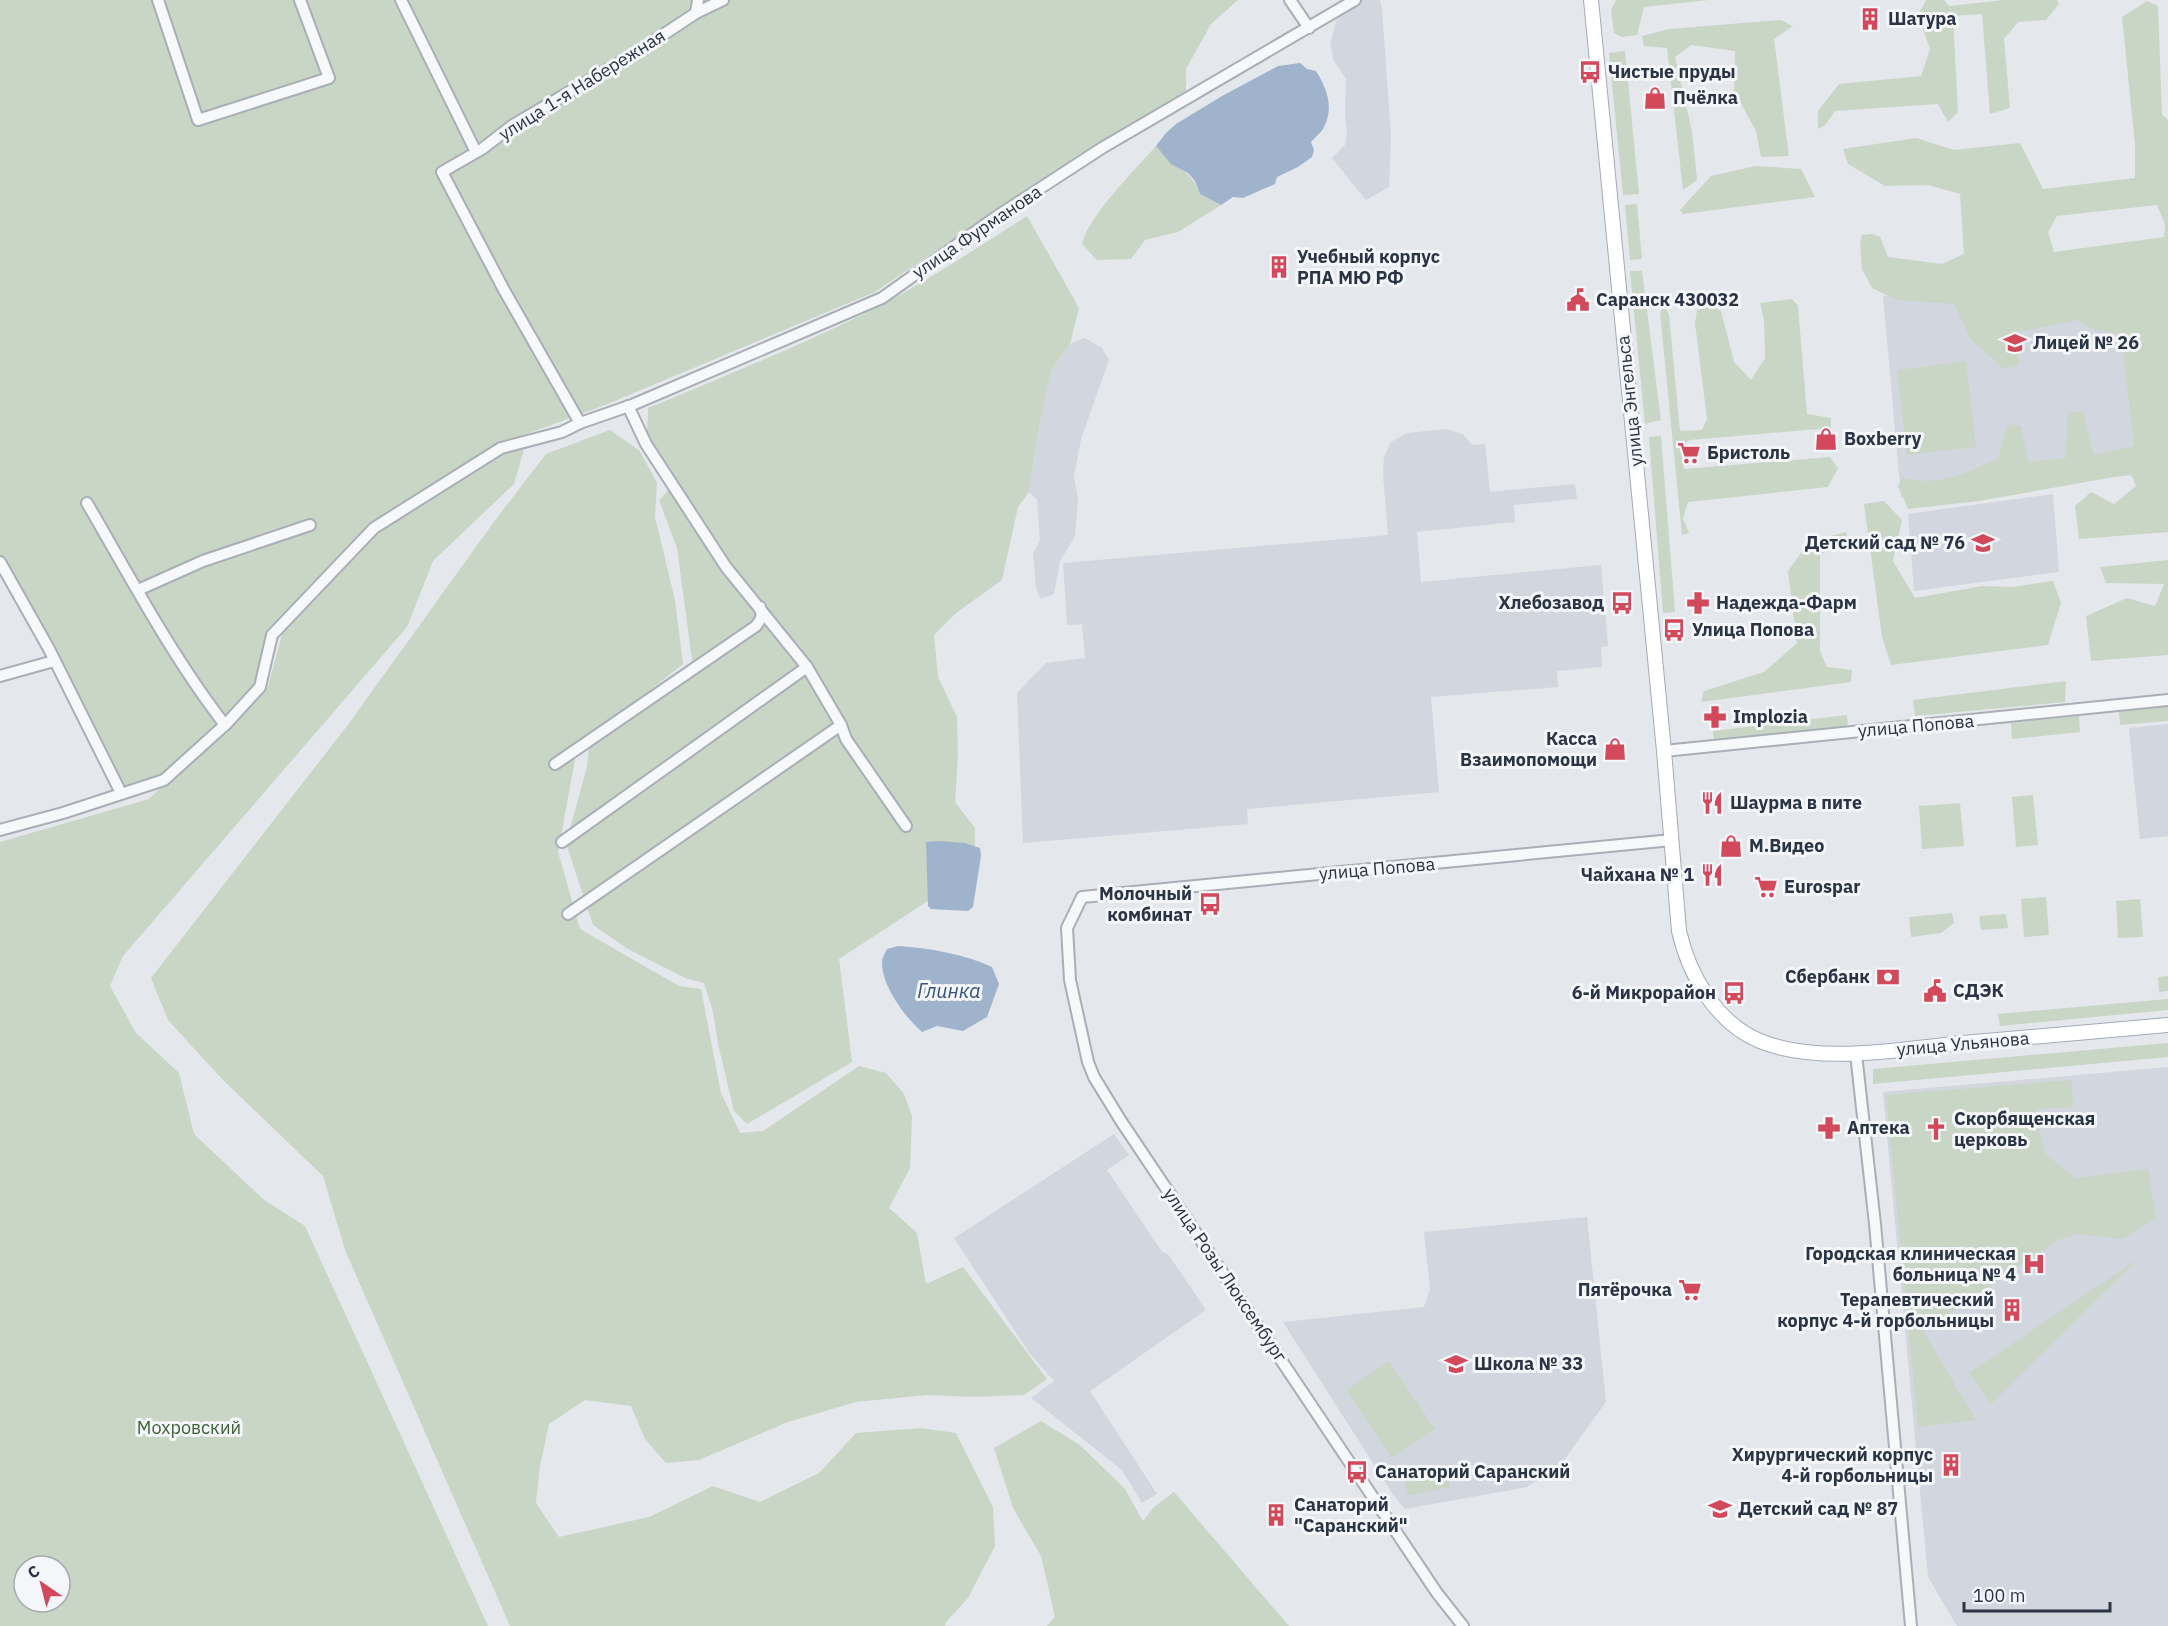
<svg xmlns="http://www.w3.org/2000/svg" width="2168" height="1626" viewBox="0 0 2168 1626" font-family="'IBM Plex Sans',sans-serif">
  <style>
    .built { fill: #d2d6de }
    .green { fill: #c9d6c5; fill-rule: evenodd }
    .water { fill: #9fb4cc }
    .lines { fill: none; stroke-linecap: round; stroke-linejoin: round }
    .minor-casing { stroke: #a9aeb7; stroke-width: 14 }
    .major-casing { stroke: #a3abb8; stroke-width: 16 }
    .minor { stroke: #f7f8fa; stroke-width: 10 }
    .major { stroke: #fff; stroke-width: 14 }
    .labels { text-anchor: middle; stroke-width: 6; stroke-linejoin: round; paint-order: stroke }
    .poi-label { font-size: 18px; font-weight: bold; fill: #2b3445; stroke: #f4f6f9; text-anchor: start }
    .street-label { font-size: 18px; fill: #2b3445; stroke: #f4f6f9 }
    .park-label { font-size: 18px; fill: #3f6138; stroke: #f4f6f9 }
    .water-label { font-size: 20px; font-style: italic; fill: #34527a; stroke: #f4f6f9 }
  </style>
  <rect width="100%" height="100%" fill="#e4e7ec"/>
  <!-- built -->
  <g class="built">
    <path d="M 1360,0 L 1380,0 L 1382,10 L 1391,136 L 1389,187 L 1366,200 L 1332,158 L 1345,145 L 1347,131 L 1345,114 L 1346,79 L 1334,61 L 1330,44 L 1337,19 L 1351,5 Z"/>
    <path d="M 2136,272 L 2155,473 L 1901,497 L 1883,296 Z"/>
    <path d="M 1085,338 L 1102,348 L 1109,360 L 1081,439 L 1074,476 L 1078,500 L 1075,536 L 1060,561 L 1054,594 L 1041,599 L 1036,588 L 1033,554 L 1040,540 L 1037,500 L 1029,492 L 1039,428 L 1051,371 L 1070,344 Z"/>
    <path d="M 1446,429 L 1463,434 L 1472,445 L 1485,444 L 1490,492 L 1575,484 L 1577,499 L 1514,505 L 1515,522 L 1417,532 L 1421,582 L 1601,565 L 1608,646 L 1601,647 L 1602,667 L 1557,671 L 1558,687 L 1431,697 L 1439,792 L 1247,809 L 1248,824 L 1023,843 L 1017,693 L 1046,663 L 1085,658 L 1082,624 L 1067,625 L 1063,563 L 1388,535 L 1383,475 L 1384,457 L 1391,442 L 1407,433 Z"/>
    <path d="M 2053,494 L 2059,572 L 1914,591 L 1908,514 Z"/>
    <path d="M 2168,724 L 2168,836 L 2140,839 L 2129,728 Z"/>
    <path d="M 2168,1067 L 2168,1626 L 1957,1626 L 1928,1577 L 1883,1092 Z"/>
    <path d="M 1114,1134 L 1129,1155 L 1107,1170 L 1162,1252 L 1168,1254 L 1206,1310 L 1090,1391 L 1157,1494 L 1142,1503 L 1122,1470 L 1031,1398 L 1054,1381 L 1030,1354 L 954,1238 Z"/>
    <path d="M 1587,1217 L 1606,1402 L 1559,1467 L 1527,1487 L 1405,1509 L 1392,1493 L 1283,1322 L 1424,1307 L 1430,1289 L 1424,1232 Z"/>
  </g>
  <!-- green -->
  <g class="green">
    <path d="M 0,0 L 1238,0 L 1211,24 L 1186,69 L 1186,91 L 1015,197 L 875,292 L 605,405 L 508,441 L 480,463 L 525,446 L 514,484 L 433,561 L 407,627 L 123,956 L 110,986 L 136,1033 L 179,1073 L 194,1134 L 263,1199 L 305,1226 L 488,1626 L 0,1626 L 0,842 L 149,799 L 268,687 L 285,623 L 272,635 L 260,687 L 164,780 L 121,793 L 0,562 ZM 24,1566 L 60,1566 L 60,1602 L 24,1602 Z"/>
    <path d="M 1616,0 L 1709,0 L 1644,7 L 1637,35 L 1622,37 L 1614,33 L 1611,10 Z"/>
    <path d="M 1926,0 L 1944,0 L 1949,6 L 2004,0 L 2057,0 L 2059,4 L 2046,20 L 2018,22 L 2004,39 L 2010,108 L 1990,114 L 1982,14 L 1953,16 L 1958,112 L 1948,122 L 1938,104 L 1835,111 L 1825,125 L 1818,129 L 1818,111 L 1839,84 L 1921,76 L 1930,49 L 1918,15 Z"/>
    <path d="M 2147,1 L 2158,6 L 2162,114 L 2168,120 L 2168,532 L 2079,539 L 2075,506 L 2091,492 L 2114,504 L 2136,486 L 2131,474 L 1979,501 L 1908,509 L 1898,486 L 1903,478 C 1941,486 1964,475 1998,458 L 2008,424 L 2021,426 L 2028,462 L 2066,458 L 2067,413 L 2083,411 L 2094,455 L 2134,446 L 2121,334 L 2094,330 L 2077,320 L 2018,332 L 2019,365 L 2003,369 L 1970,338 L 1954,304 L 1897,300 L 1872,288 L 1862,269 L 1860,244 L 1862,235 L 1873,234 L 1880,237 L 1888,257 L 1942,264 L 1964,254 L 1960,194 L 1928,185 L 1885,186 L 1848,164 L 1843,149 L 1916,138 L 1954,150 L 2020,143 L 2043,189 L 2135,178 L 2135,145 L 2122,17 ZM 2157,205 L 2165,224 L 2164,237 L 2054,252 L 2048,232 L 2057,216 Z"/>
    <path d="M 1781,20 L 1793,26 L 1774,39 L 1789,156 L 1761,157 L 1756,131 L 1734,91 L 1735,51 L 1691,45 L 1675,57 L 1692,131 L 1697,180 L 1683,190 L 1667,48 L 1644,46 L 1642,36 L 1669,29 Z"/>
    <path d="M 1625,51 L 1639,194 L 1623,195 L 1609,53 Z"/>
    <path d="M 1156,146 C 1172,168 1189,166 1200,194 L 1221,205 L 1178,232 L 1145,240 L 1131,259 L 1097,260 L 1082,244 C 1089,215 1135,170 1156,146 Z"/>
    <path d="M 1756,166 L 1801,169 L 1815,197 L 1683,214 L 1680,210 L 1711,176 Z"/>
    <path d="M 1637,204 L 1642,259 L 1630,260 L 1625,205 Z"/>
    <path d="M 1027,216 L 1079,308 L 1070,344 L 1051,371 L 1039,428 L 1029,492 L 1018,507 L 1002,580 L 956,613 L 934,635 L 938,677 L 957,717 L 958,756 L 955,802 L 975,828 L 974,874 L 940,893 L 839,959 L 852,1062 L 747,1124 L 734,1111 L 718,1044 L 713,1012 L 704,983 L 685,978 L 628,949 L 593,925 L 566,843 L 587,767 L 589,747 L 693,667 L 677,548 L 659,500 L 678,481 L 647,434 L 648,408 C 720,378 792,349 862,315 C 919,287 973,250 1027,216 Z"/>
    <path d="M 1630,271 L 1642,271 L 1661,420 L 1645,424 Z"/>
    <path d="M 1792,299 L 1798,306 L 1807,414 L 1831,418 L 1831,428 L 1690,440 L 1681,445 L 1684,469 L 1830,457 L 1838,468 L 1828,487 L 1688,502 L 1683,519 L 1689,533 L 1682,535 L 1660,313 L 1664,305 L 1669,315 L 1680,431 L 1702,430 L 1707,419 L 1695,323 L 1697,310 L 1710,305 L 1721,311 L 1734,362 L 1751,380 L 1765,358 L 1764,320 L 1760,303 Z"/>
    <path d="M 1966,361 L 1976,447 L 1907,455 L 1897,370 Z"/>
    <path d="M 610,430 L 640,451 L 657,483 L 655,517 L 675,600 L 683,664 L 577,749 L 558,852 L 580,929 L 679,986 L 701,989 L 721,1093 L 740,1133 L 763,1131 L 859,1066 L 886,1073 L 904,1094 L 912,1116 L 910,1168 L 889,1208 L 917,1233 L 926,1284 L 963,1267 L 1047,1379 L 1024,1395 L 974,1397 L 927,1395 L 856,1402 L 788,1422 L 699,1460 L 666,1463 L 645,1439 L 631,1406 L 585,1400 L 549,1424 L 540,1466 L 536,1503 L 559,1537 L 649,1517 L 713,1486 L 760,1502 L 819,1473 L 856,1433 L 921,1428 L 956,1433 L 993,1507 L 995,1546 L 968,1598 L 946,1622 L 945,1626 L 510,1626 L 345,1250 L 323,1176 L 222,1079 L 168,1020 L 151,978 L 347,726 L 496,519 L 546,454 Z"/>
    <path d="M 1661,436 L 1675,612 L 1663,613 L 1649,437 Z"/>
    <path d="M 1884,501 L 1902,520 L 1893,561 L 1915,598 L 1982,586 L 2012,587 L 2053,581 L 2061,603 L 2048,645 L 1891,665 L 1882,637 L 1864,504 Z"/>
    <path d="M 1846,532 L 1849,544 L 1820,554 L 1820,651 L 1827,667 L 1852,670 L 1851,682 L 1701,702 L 1704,691 L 1764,672 L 1797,643 L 1788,571 L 1810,541 Z"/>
    <path d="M 2168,560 L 2168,655 L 2091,661 L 2086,616 L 2127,598 L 2155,606 L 2164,584 L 2106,583 L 2100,567 Z"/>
    <path d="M 2066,681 L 2065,702 L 1915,716 L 1913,700 Z"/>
    <path d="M 2168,706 L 2168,721 L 2120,725 L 2119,712 Z"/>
    <path d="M 1847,715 L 1848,729 L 1714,740 L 1713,731 Z"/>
    <path d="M 2079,716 L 2080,732 L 2012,739 L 2011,723 Z"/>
    <path d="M 2033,795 L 2038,845 L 2016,847 L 2012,797 Z"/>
    <path d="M 1960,803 L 1964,846 L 1922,849 L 1919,806 Z"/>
    <path d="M 2046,897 L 2049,935 L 2024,937 L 2021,899 Z"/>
    <path d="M 2140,899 L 2143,937 L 2118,938 L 2116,901 Z"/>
    <path d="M 1952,913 L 1954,923 L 1941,933 L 1911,937 L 1909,917 Z"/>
    <path d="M 2006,914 L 2008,928 L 1981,930 L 1979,916 Z"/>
    <path d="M 2168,976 L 2168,991 L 2159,992 L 2158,977 Z"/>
    <path d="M 2168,999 L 2168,1010 L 2000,1026 L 1998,1014 Z"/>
    <path d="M 2168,1043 L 2168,1057 L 1873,1084 L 1873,1069 Z"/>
    <path d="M 2072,1080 L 2073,1107 L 2038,1109 L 2036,1117 L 2045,1154 L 2076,1178 L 2148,1169 L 2156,1218 L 2122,1239 L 2078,1234 L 2058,1240 L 1923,1331 L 1976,1420 L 1918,1427 L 1886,1095 Z"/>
    <path d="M 2138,1259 L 1991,1404 L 1969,1373 Z"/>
    <path d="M 1389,1361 L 1435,1429 L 1392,1458 L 1346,1390 Z"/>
    <path d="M 1041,1421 L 1080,1445 L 1125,1489 L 1143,1521 L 1154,1507 L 1174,1492 L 1289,1626 L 1047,1626 L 1055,1617 L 1041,1556 L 1013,1508 L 994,1448 Z"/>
    <path d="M 1446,1464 L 1450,1487 L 1408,1495 L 1403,1472 Z"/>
  </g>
  <!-- water -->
  <g class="water">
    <path d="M 1300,63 L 1307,69 L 1316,71 C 1327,88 1334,108 1324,127 C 1322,132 1315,137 1311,142 L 1314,150 L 1312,157 L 1298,167 L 1277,177 L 1275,184 L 1243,198 L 1233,197 L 1221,205 L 1200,194 L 1195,181 L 1188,173 L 1171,164 L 1156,146 L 1165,134 L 1176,124 L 1222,96 L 1278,66 Z"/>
    <path d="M 939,841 L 965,843 L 980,848 L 981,856 L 973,907 L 968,911 L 931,909 L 928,906 L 926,842 Z"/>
    <path d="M 898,946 C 928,948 965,954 992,967 L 999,984 L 987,1017 L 963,1031 L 937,1026 L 922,1032 C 905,1017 882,986 882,963 C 882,958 885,953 887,949 Z"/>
  </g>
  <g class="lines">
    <!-- minor casing -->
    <g class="minor-casing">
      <g id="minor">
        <path d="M 158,0 L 198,120 L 329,78 L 300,0"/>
        <path d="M 401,0 L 476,152"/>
        <path d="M 1290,0 L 1309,28"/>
        <path d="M 696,13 L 698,0"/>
        <path d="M 628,406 L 646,444 L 726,567 L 807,667 L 841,725 L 846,739 L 906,826"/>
        <path d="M 580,423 L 504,290 L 442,172 L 482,149 L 513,125 L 634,54 L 696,13 L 723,0"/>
        <path d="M 87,503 C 130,577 173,658 225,725"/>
        <path d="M 0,562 L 49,649 L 121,793"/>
        <path d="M 138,590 L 203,561 L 310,525"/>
        <path d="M 0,676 L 54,661"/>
        <path d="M 1664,751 L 2168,700"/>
        <path d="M 555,764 L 756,626 L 762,617 L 760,607"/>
        <path d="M 0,830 L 63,813 L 164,780 L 227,723 L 260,687 L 272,635 L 374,528 L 501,448 L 562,432 L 580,423 L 632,405 L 882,298 L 996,217 L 1102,148 L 1355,0"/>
        <path d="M 562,842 L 807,667"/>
        <path d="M 568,914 L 841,725"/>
        <path d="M 1856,1054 L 1875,1224 L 1911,1626"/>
        <path d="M 1463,1626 L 1437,1593 L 1121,1121 L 1094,1077 L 1088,1062 L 1070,980 L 1067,928 L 1082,897 L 1672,840"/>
      </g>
    </g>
    <!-- major casing -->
    <g class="major-casing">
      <path id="major" d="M 1591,0 L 1664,751 L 1679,931 C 1689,975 1716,1023 1760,1041 C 1819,1065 1901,1049 1963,1043 C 2032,1037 2100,1031 2168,1025"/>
    </g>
    <!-- minor -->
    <use href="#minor" class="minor"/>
    <!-- major -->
    <use href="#major" class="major"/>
  </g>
  <!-- icons -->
  <defs>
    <g id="building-bare" transform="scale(1.8)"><path d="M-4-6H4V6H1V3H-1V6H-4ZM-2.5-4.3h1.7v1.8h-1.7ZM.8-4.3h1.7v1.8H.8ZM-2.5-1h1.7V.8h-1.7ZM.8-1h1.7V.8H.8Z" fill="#d1495b" stroke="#f4f6f9" stroke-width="2.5" paint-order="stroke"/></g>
    <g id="bus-bare" transform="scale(1.8)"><path d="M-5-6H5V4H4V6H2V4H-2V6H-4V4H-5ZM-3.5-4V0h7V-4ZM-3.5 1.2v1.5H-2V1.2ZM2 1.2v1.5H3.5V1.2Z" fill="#d1495b" stroke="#f4f6f9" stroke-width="2.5" paint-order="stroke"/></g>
    <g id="shop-bare" transform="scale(1.8)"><path d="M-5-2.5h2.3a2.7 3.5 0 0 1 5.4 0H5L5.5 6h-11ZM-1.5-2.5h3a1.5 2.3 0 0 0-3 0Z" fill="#d1495b" stroke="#f4f6f9" stroke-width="2.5" paint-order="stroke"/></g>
    <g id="civic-bare" transform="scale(1.8)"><path d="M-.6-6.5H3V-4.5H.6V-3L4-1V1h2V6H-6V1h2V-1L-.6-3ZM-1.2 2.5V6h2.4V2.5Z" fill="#d1495b" stroke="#f4f6f9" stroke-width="2.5" paint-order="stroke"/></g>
    <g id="school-bare" transform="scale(1.8)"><path d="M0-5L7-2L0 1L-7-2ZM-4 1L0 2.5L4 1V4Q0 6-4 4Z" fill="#d1495b" stroke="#f4f6f9" stroke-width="2.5" paint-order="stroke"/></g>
    <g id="supermarket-bare" transform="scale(1.8)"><path d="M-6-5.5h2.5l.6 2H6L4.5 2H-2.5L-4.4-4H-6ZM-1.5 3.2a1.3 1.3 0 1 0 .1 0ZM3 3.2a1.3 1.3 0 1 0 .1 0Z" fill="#d1495b" stroke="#f4f6f9" stroke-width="2.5" paint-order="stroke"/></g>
    <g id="pharmacy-bare" transform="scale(1.8)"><path d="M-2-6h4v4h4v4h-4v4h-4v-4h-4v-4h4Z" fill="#d1495b" stroke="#f4f6f9" stroke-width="2.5" paint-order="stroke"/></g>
    <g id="restaurant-bare" transform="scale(1.8)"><path d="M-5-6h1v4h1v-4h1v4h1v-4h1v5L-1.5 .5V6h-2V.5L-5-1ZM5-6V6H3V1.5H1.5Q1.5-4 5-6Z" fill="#d1495b" stroke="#f4f6f9" stroke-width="2.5" paint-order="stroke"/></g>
    <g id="bank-bare" transform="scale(1.8)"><path d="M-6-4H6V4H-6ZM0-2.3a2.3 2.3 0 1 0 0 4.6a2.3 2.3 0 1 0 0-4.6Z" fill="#d1495b" stroke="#f4f6f9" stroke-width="2.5" paint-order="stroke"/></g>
    <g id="church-bare" transform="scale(1.8)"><path d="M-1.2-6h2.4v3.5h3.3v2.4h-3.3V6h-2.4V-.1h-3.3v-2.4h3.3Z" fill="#d1495b" stroke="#f4f6f9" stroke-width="2.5" paint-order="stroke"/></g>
    <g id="hospital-bare" transform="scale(1.8)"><path d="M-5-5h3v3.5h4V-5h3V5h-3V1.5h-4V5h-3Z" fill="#d1495b" stroke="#f4f6f9" stroke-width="2.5" paint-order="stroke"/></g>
  </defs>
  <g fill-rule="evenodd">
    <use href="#building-bare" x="1870" y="19"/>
    <use href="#bus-bare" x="1590" y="72"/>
    <use href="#shop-bare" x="1655" y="98"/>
    <use href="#building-bare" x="1279" y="267"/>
    <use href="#civic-bare" x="1578" y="300"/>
    <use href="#school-bare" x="2015" y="343"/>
    <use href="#shop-bare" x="1826" y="439"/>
    <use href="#supermarket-bare" x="1689" y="453"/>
    <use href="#school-bare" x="1983" y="543"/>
    <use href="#bus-bare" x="1622" y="603"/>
    <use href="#pharmacy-bare" x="1698" y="603"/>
    <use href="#bus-bare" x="1674" y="630"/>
    <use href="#pharmacy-bare" x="1715" y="717"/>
    <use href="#shop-bare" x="1615" y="749"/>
    <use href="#restaurant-bare" x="1712" y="803"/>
    <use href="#shop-bare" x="1731" y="846"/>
    <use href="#restaurant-bare" x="1712" y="875"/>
    <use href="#supermarket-bare" x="1766" y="887"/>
    <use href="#bus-bare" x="1210" y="904"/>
    <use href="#bank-bare" x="1888" y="977"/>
    <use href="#civic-bare" x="1935" y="991"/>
    <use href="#bus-bare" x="1734" y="993"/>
    <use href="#pharmacy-bare" x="1829" y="1128"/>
    <use href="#church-bare" x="1936" y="1129"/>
    <use href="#hospital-bare" x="2034" y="1264"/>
    <use href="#supermarket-bare" x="1690" y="1290"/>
    <use href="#building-bare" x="2012" y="1310"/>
    <use href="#school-bare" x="1456" y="1364"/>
    <use href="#building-bare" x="1951" y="1465"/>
    <use href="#bus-bare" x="1357" y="1472"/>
    <use href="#school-bare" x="1720" y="1509"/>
    <use href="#building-bare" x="1276" y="1515"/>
  </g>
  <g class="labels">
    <!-- poi labels -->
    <g class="poi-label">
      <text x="1888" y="25">Шатура</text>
      <text x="1608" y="78">Чистые пруды</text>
      <text x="1673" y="104">Пчёлка</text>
      <text x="1297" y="263">Учебный корпус<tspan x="1297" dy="21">РПА МЮ РФ</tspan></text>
      <text x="1596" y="306">Саранск 430032</text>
      <text x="2033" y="349">Лицей № 26</text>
      <text x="1844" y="445">Boxberry</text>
      <text x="1707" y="459">Бристоль</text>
      <text x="1965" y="549" text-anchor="end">Детский сад № 76</text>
      <text x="1604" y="609" text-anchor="end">Хлебозавод</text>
      <text x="1716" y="609">Надежда-Фарм</text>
      <text x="1692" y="636">Улица Попова</text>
      <text x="1733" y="723">Implozia</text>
      <text x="1597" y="745" text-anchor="end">Касса<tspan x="1597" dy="21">Взаимопомощи</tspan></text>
      <text x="1730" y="809">Шаурма в пите</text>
      <text x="1749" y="852">М.Видео</text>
      <text x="1694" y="881" text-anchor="end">Чайхана № 1</text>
      <text x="1784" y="893">Eurospar</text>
      <text x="1192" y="900" text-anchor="end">Молочный<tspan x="1192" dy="21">комбинат</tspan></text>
      <text x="1870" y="983" text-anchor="end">Сбербанк</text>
      <text x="1953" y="997">СДЭК</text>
      <text x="1716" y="999" text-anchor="end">6-й Микрорайон</text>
      <text x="1954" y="1125">Скорбященская<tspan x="1954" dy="21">церковь</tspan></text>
      <text x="1847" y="1134">Аптека</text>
      <text x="2016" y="1260" text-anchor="end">Городская клиническая<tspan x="2016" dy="21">больница № 4</tspan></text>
      <text x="1672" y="1296" text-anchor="end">Пятёрочка</text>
      <text x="1994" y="1306" text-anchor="end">Терапевтический<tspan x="1994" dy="21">корпус 4-й горбольницы</tspan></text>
      <text x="1474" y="1370">Школа № 33</text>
      <text x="1933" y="1461" text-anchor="end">Хирургический корпус<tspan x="1933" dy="21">4-й горбольницы</tspan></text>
      <text x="1375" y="1478">Санаторий Саранский</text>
      <text x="1294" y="1511">Санаторий<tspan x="1294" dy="21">"Саранский"</tspan></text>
      <text x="1738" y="1515">Детский сад № 87</text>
    </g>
    <!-- street labels -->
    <g class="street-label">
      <text transform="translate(582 85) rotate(-32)" y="6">улица 1-я Набережная</text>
      <text transform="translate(977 232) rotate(-34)" y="6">улица Фурманова</text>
      <text transform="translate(1630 401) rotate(-96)" y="6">улица Энгельса</text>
      <text transform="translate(1916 726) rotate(-5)" y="6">улица Попова</text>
      <text transform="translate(1377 869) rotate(-5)" y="6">улица Попова</text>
      <text transform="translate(1963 1044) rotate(-5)" y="6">улица Ульянова</text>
      <text transform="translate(1225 1275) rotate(56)" y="6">улица Розы Люксембург</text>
    </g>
    <!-- park labels -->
    <g class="park-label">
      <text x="189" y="1434">Мохровский</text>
    </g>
    <!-- water labels -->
    <g class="water-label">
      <text x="949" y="998">Глинка</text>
    </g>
  </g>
  <!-- north arrow -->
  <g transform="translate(42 1584) rotate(325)"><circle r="28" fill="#f4f6f9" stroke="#a4a8b1" stroke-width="1.5"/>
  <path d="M0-4.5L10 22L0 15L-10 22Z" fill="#d1495b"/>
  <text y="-9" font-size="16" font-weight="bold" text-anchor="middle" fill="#2b3445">С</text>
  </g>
  <!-- scale -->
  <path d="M1964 1602v9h146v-9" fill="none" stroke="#2b3445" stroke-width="3"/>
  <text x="1973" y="1602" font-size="18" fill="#2b3445" stroke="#f4f6f9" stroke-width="4.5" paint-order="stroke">100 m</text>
</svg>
